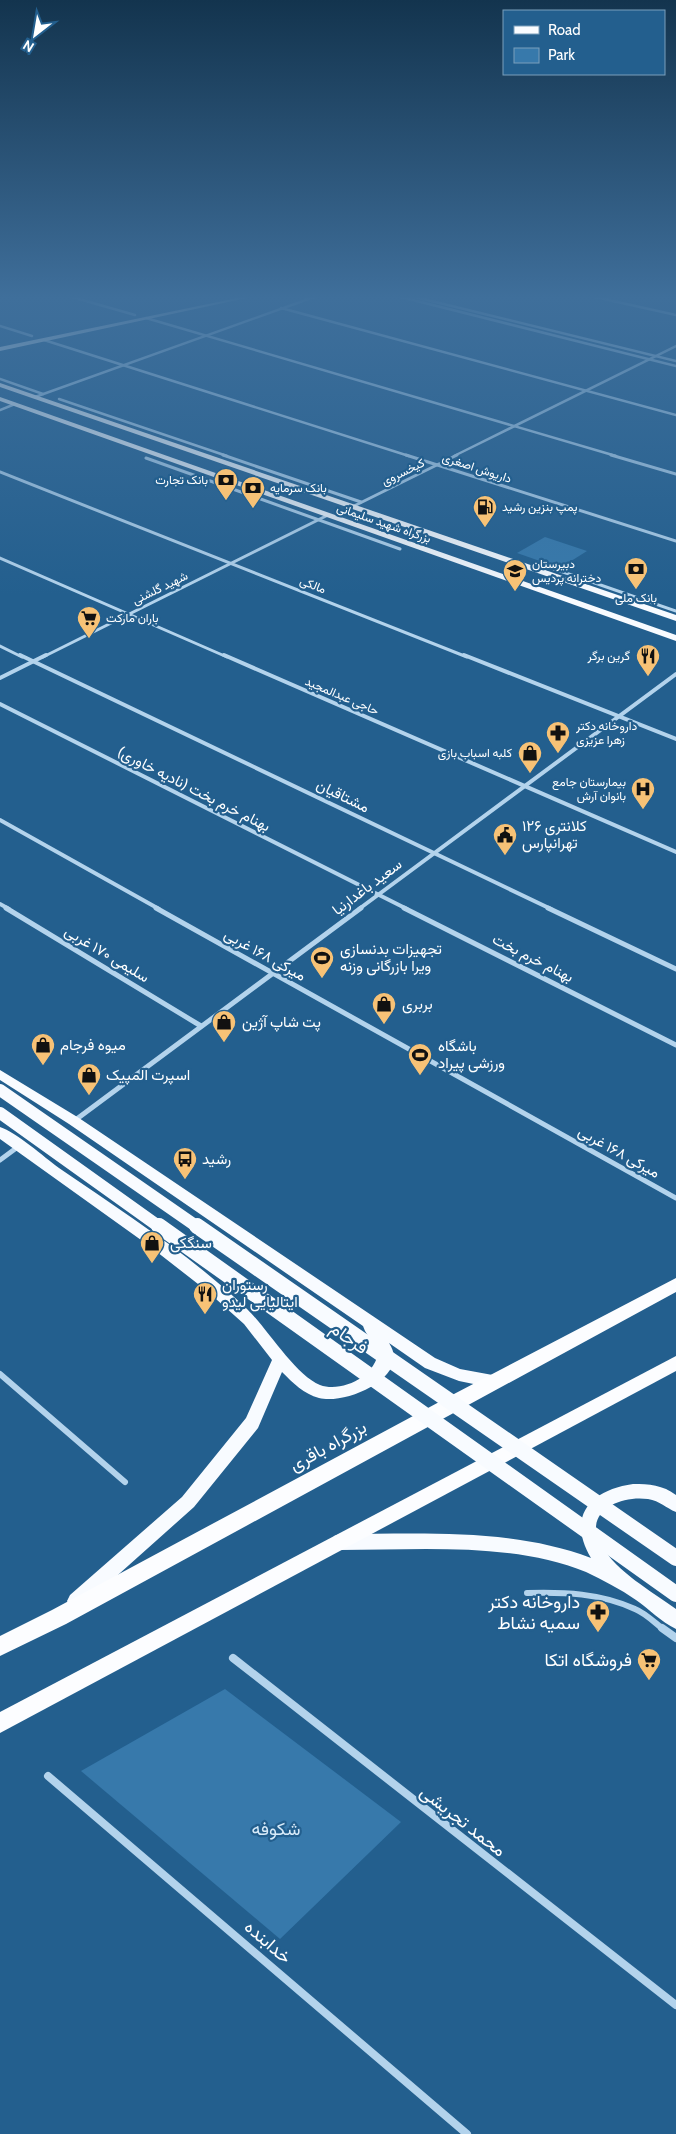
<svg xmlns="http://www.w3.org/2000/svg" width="676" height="2134" viewBox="0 0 676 2134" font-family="Cabin,Vazirmatn,sans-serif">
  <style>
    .green { fill: #3779ab }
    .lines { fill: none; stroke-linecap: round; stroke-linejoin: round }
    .minor-far5 { stroke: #b3d3ec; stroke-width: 2.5 }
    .minor-far4 { stroke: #b3d3ec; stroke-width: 3 }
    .minor-far3 { stroke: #b3d3ec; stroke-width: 4 }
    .minor-far2 { stroke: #b3d3ec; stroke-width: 5 }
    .minor-far1 { stroke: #b3d3ec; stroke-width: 6 }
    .minor { stroke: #b3d3ec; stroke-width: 8 }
    .primary { fill: #f8fbff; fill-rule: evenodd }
    .trunk { fill: #fcfdff; fill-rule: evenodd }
    .primary-bridge-far1 { stroke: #f8fbff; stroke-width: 12 }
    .primary-bridge { stroke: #f8fbff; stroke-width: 16 }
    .labels { text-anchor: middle; stroke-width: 4.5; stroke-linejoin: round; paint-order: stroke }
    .far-street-label { font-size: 12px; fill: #fff; stroke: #235f8e }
    .far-poi-label { font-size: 12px; fill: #fff; stroke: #235f8e; text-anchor: start }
    .street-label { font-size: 15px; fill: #fff; stroke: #235f8e }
    .poi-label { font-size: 15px; fill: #fff; stroke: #235f8e; text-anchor: start }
    .near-street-label { font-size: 18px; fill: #fff; stroke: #235f8e }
    .near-poi-label { font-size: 18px; fill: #fff; stroke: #235f8e; text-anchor: end }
    .near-park-label { font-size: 18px; fill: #d8ebf9; stroke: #235f8e }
  </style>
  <rect width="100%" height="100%" fill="#235f8e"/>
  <!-- green -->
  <g class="green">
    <path d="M 545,537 L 587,551 L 560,568 L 517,553 Z"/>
    <path d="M 225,1689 L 401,1822 L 280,1939 L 81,1771 Z"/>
  </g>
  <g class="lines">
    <!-- minor-far5 -->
    <g class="minor-far5">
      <path d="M 72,297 L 135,315"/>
      <path d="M 401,297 L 676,366"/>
      <path d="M 415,297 L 676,361"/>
      <path d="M 595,297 L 676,315"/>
      <path d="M 281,308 L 676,415"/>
      <path d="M 146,318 L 616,456"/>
      <path d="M 0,326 L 32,336"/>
      <path d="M 44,340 L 409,456"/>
      <path d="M 0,379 L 43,394"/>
      <path d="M 35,397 L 314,297"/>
      <path d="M 59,399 L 227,456"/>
      <path d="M 0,410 L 15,404"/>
      <path d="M 454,456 L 676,346"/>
    </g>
    <!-- minor-far4 -->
    <g class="minor-far4">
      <path d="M 223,455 L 361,502"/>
      <path d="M 406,455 L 676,541"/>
      <path d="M 611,455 L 676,474"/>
      <path d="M 146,458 L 400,549"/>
      <path d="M 0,472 L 467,657"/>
      <path d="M 352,507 L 457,455"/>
      <path d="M 0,558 L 227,657"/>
      <path d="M 537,563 L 676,611"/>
      <path d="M 0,646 L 22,657"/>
      <path d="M 43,657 L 328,515"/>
    </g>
    <!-- minor-far3 -->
    <g class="minor-far3">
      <path d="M 20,655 L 551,909"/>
      <path d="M 224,655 L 676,852"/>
      <path d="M 464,655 L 676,739"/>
      <path d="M 0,678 L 46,655"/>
      <path d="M 0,704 L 407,909"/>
      <path d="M 0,820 L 159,909"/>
      <path d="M 0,904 L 9,909"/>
      <path d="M 359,909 L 676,674"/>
    </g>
    <!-- minor-far2 -->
    <g class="minor-far2">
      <path d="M 6,908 L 201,1026"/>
      <path d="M 156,908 L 676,1198"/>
      <path d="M 404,908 L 676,1045"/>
      <path d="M 548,908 L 676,969"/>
      <path d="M 74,1121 L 361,908"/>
      <path d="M 0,1160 L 19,1146"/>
    </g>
    <!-- minor-far1 -->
    <g class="minor-far1">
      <path d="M 0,1374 L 125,1482"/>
      <path d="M 527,1593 C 564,1592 600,1593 635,1609 C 645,1613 654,1622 663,1629"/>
    </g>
    <!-- minor -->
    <g class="minor">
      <path d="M 662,1628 L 676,1638"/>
      <path d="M 233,1658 L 676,2005"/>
      <path d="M 48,1776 L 467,2134"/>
    </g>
    <!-- primary -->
    <g class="primary">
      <path d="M 242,297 L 251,297 L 0,351 L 0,347 Z"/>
      <path d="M 0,383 L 676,615 L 676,621 L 0,387 Z"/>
      <path d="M 0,397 L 676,635 L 676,641 L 0,401 Z"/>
      <path d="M 0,1070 L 79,1118 L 435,1358 L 460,1369 L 498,1376 L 501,1381 L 498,1386 L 493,1388 L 459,1381 L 425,1368 L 389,1343 C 412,1377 346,1405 319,1398 C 304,1394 293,1383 282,1372 L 258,1428 L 194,1507 L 82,1607 L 76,1609 L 70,1607 L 67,1601 L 70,1595 L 182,1497 L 246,1418 L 272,1360 L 244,1324 L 207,1291 L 148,1245 L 0,1139 L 0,1127 C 16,1132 44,1157 59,1168 C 123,1212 191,1255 247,1309 C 267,1328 295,1375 320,1385 C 342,1393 376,1376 378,1352 L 365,1331 L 363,1326 L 69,1124 L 0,1080 Z"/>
      <path d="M 633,1484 C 649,1484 663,1485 676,1495 L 676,1512 C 666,1508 660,1501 648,1499 C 621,1495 582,1511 601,1545 C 618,1573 650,1590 676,1609 L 676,1629 C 661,1622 649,1609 636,1600 C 620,1589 603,1580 586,1572 C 512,1542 419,1550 340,1550 L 334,1548 L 332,1542 L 334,1536 L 340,1534 C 423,1534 512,1528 591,1558 C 566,1516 591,1490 633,1484 Z"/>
    </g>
    <!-- trunk -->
    <g class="trunk">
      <path d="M 676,1278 L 676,1292 L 66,1624 L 0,1656 L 0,1636 L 52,1610 L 454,1394 Z"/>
      <path d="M 676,1356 L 676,1371 L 0,1733 L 0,1712 Z"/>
    </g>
    <!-- primary-bridge-far1 -->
    <g class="primary-bridge-far1">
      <path d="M 0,1090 L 199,1228"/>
      <path d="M 0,1113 L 161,1228"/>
    </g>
    <!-- primary-bridge -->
    <g class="primary-bridge">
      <path d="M 159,1226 L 676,1594"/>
      <path d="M 197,1226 L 676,1558"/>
    </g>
  </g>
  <!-- sky -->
  <linearGradient id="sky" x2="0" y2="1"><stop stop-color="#13344e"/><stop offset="0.5" stop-color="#3f6f9b"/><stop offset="1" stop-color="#3f6f9b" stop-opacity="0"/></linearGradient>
  <rect width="676" height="595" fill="url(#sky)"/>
  <!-- icons -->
  <defs>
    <g id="bank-pin" transform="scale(1.25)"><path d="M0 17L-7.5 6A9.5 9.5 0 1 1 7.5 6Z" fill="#f7c276" stroke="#235f8e"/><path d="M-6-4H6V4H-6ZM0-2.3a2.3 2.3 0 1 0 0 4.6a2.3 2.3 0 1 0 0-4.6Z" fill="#111"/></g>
    <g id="fuel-pin" transform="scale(1.25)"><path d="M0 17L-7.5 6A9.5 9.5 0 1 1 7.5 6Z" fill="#f7c276" stroke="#235f8e"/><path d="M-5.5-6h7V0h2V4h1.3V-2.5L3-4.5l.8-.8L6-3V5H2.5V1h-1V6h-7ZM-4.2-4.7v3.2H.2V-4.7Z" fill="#111"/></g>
    <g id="school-pin" transform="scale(1.25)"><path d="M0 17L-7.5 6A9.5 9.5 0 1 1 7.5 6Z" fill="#f7c276" stroke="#235f8e"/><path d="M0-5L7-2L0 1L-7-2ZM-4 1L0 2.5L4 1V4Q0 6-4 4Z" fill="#111"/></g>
    <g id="supermarket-pin" transform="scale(1.25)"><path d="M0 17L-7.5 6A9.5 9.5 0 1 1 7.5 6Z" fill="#f7c276" stroke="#235f8e"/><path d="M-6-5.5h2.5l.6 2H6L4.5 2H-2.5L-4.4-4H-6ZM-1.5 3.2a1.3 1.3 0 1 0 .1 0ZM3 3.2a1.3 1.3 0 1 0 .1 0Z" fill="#111"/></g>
    <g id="restaurant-pin" transform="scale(1.25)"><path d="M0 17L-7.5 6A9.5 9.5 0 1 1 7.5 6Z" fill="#f7c276" stroke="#235f8e"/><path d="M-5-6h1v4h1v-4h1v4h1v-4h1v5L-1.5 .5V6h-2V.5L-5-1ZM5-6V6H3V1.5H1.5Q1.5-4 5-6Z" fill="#111"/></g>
    <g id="pharmacy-pin" transform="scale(1.25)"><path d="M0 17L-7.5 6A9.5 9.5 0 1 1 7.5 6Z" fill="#f7c276" stroke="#235f8e"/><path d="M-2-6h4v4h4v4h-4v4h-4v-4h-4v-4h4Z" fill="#111"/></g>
    <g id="shop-pin" transform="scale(1.25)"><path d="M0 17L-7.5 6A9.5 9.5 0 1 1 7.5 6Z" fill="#f7c276" stroke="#235f8e"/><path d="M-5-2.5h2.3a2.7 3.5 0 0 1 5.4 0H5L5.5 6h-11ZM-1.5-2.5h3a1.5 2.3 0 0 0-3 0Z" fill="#111"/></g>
    <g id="hospital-pin" transform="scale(1.25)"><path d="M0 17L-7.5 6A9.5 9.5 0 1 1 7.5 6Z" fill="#f7c276" stroke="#235f8e"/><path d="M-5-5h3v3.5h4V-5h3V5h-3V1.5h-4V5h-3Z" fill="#111"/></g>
    <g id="civic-pin" transform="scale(1.25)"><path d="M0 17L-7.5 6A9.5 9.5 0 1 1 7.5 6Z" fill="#f7c276" stroke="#235f8e"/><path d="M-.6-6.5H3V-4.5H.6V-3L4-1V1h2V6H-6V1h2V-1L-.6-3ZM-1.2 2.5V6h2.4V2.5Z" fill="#111"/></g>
    <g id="stadium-pin" transform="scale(1.25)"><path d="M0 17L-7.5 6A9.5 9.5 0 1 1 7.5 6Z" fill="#f7c276" stroke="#235f8e"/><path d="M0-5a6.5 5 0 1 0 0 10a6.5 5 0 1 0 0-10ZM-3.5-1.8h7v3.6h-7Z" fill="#111"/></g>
    <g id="bus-pin" transform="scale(1.25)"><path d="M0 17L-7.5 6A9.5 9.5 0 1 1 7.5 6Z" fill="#f7c276" stroke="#235f8e"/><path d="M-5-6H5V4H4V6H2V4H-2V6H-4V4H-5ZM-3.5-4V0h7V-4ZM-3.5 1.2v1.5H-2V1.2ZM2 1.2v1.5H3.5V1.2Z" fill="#111"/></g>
  </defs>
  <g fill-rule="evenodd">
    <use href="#bank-pin" x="226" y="480"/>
    <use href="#bank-pin" x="253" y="488"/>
    <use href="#fuel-pin" x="485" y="507"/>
    <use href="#bank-pin" x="636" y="569"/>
    <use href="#school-pin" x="515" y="571"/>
    <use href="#supermarket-pin" x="89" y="618"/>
    <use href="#restaurant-pin" x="648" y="656"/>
    <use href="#pharmacy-pin" x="558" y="733"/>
    <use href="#shop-pin" x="530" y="753"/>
    <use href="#hospital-pin" x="643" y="789"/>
    <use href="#civic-pin" x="505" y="835"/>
    <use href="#stadium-pin" x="322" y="958"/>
    <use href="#shop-pin" x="384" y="1004"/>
    <use href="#shop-pin" x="224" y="1022"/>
    <use href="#shop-pin" x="43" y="1045"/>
    <use href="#stadium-pin" x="420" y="1055"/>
    <use href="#shop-pin" x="89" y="1075"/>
    <use href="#bus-pin" x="185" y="1159"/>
    <use href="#shop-pin" x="152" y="1243"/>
    <use href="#restaurant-pin" x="205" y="1294"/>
    <use href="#pharmacy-pin" x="598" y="1612"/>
    <use href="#supermarket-pin" x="649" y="1660"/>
  </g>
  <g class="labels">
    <!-- far-street labels -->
    <g class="far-street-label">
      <text transform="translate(477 468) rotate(18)" y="4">داریوش اصغری</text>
      <text transform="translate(403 472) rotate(-26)" y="4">کیخسروی</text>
      <text transform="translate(384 523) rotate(19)" y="4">بزرگراه شهید سلیمانی</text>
      <text transform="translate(313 585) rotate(22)" y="4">مالکی</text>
      <text transform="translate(160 588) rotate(-26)" y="4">شهید گلشنی</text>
      <text transform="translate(342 696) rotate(23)" y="4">حاجی عبدالمجید</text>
    </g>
    <!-- far-poi labels -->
    <g class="far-poi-label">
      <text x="208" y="484" text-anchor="end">بانک تجارت</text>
      <text x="270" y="492">بانک سرمایه</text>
      <text x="502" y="511">پمپ بنزین رشید</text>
      <text x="532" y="568">دبیرستان<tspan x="532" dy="14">دخترانه پردیس</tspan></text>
      <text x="636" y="602" text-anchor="middle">بانک ملی</text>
      <text x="106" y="622">باران مارکت</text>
      <text x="630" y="660" text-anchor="end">گرین برگر</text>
      <text x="576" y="730">داروخانه دکتر<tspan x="576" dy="14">زهرا عزیزی</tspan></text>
      <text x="512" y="757" text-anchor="end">کلبه اسباب بازی</text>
      <text x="626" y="786" text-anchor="end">بیمارستان جامع<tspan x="626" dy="14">بانوان آرش</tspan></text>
    </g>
    <!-- street labels -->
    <g class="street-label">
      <text transform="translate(194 789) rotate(27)" y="5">بهنام خرم بخت (نادیه خاوری)</text>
      <text transform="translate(343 796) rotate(26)" y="5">مشتاقیان</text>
      <text transform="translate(367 887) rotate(-37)" y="5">سعید باغدارنیا</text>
      <text transform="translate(107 954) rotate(31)" y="5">سلیمی ۱۷۰ غربی</text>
      <text transform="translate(265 955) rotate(29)" y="5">میرکی ۱۶۸ غربی</text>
      <text transform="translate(533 958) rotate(27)" y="5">بهنام خرم بخت</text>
      <text transform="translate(619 1152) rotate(29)" y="5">میرکی ۱۶۸ غربی</text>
    </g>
    <!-- poi labels -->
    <g class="poi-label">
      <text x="522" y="831">کلانتری ۱۲۶<tspan x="522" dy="17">تهرانپارس</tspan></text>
      <text x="340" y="954">تجهیزات بدنسازی<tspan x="340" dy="17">ویرا بازرگانی وزنه</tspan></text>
      <text x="402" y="1009">بربری</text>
      <text x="242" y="1027">پت شاپ آژین</text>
      <text x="60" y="1050">میوه فرجام</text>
      <text x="438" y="1051">باشگاه<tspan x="438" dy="17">ورزشی پیراد</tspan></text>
      <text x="106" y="1080">اسپرت المپیک</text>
      <text x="202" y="1164">رشید</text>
      <text x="170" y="1248">سنگکی</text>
      <text x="222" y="1290">رستوران<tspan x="222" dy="17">ایتالیایی لیدو</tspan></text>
    </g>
    <!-- near-street labels -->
    <g class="near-street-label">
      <text transform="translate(349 1338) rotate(35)" y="6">فرجام</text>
      <text transform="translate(328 1446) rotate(-29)" y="6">بزرگراه باقری</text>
      <text transform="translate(463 1821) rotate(38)" y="6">محمد تجریشی</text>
      <text transform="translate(268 1942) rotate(41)" y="6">خدابنده</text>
    </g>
    <!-- near-poi labels -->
    <g class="near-poi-label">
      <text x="580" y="1608">داروخانه دکتر<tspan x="580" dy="21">سمیه نشاط</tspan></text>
      <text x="632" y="1666">فروشگاه اتکا</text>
    </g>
    <!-- near-park labels -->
    <g class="near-park-label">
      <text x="276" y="1835">شکوفه</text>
    </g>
  </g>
  <!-- legend -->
  <rect x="503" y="10" width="162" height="65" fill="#235f8e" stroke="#7b9fbb"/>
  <rect x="514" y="26" width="25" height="8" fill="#f8fbff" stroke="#7b9fbb"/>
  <text x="548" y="35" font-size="15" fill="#ffffff">Road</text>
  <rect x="514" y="48" width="25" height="15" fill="#3779ab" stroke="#7b9fbb"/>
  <text x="548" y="60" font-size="15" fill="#ffffff">Park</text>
  <!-- north arrow -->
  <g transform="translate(35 35) rotate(211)" stroke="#235f8e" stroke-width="4" paint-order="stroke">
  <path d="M0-4L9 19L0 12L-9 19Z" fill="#ffffff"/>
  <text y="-8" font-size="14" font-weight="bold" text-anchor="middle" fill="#ffffff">N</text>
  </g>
</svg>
